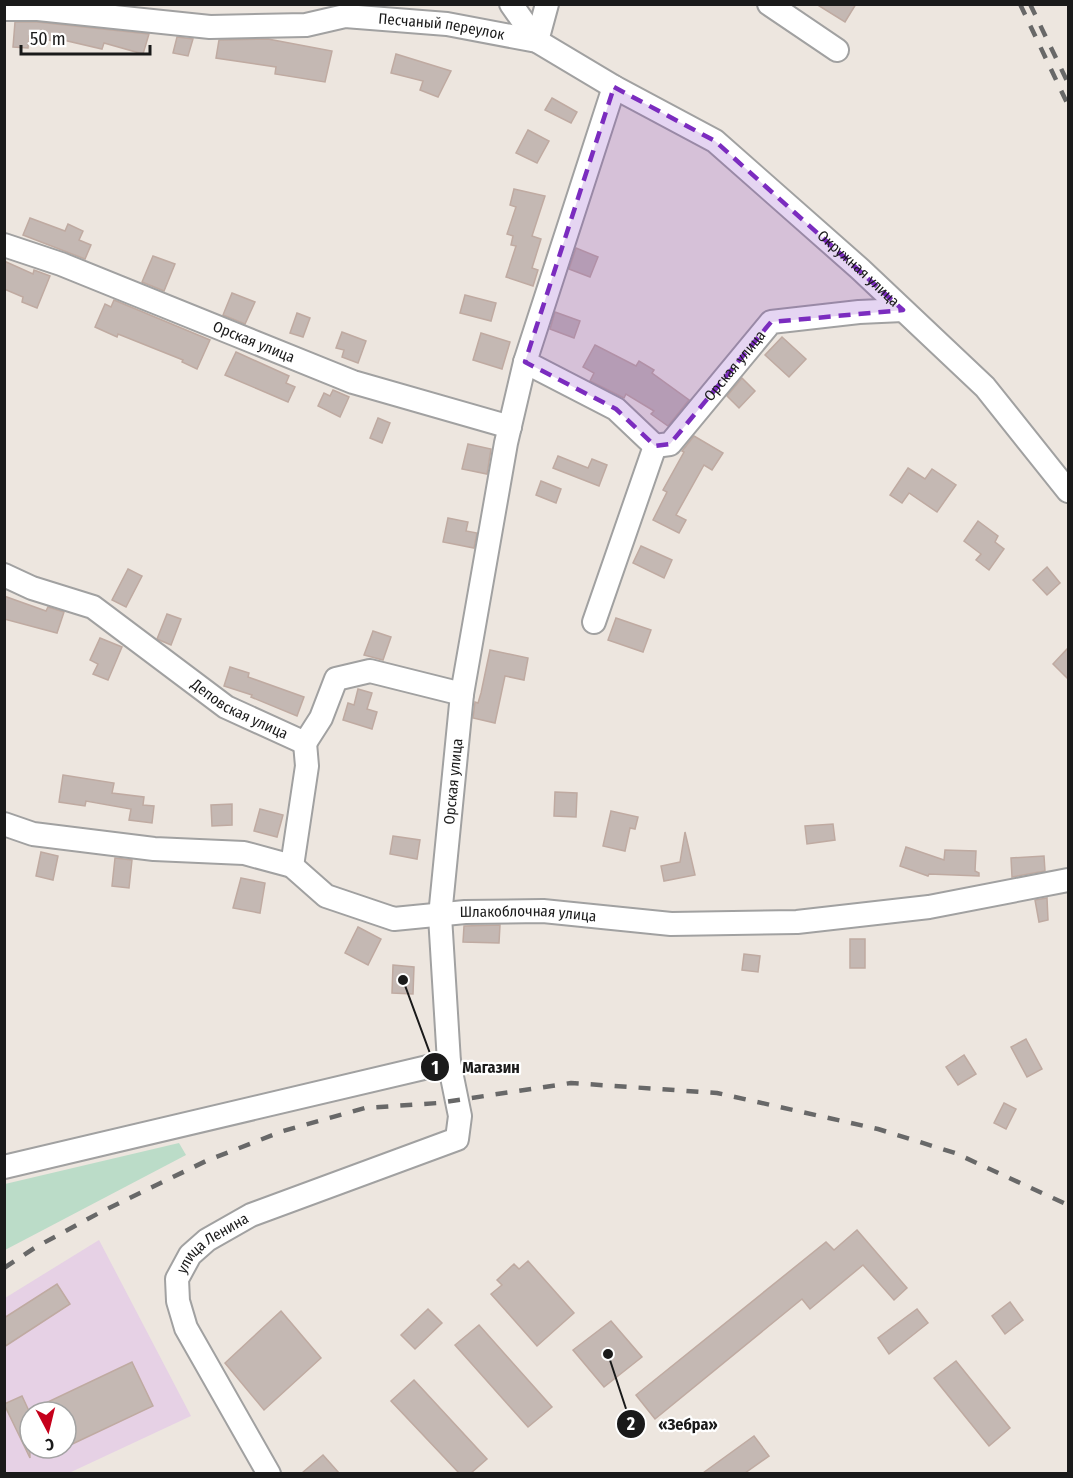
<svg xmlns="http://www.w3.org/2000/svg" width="1073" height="1478" viewBox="0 0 1073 1478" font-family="'Fira Sans Condensed',sans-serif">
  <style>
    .industrial { fill: #e6d1e5; fill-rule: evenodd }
    .wetland { fill: #bbdcc8 }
    .building { fill: #c4b8b3; stroke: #bfaaa1; stroke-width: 1.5 }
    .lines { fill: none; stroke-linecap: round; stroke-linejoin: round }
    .minor-casing { stroke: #a1a1a1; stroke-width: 26 }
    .minor { stroke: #fff; stroke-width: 22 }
    .rail { stroke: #686868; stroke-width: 4.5; stroke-dasharray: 12 12; stroke-linecap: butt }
    .marked { fill: #7b2cbf; fill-opacity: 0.2; stroke: #7b2cbf; stroke-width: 4.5; stroke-dasharray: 12 8; stroke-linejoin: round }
    .labels { text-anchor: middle; stroke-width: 4.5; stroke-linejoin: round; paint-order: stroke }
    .street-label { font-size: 15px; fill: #1a1a1a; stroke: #fff }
    .leader { fill: none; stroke: #1a1a1a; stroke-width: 2 }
    .callout-dot { fill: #1a1a1a; stroke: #fff; stroke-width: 2 }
    .mark-label { font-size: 18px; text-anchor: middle; font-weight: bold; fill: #fff }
    .callout-label { font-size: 16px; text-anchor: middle; font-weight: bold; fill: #1a1a1a; stroke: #fff; stroke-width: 4.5; stroke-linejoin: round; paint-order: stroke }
  </style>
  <rect width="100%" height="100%" fill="#ede6df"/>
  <!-- industrial -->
  <path class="industrial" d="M 99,1240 L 191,1416 L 69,1473 L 5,1474 L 5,1298 ZM 30,1412 L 66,1412 L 66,1448 L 30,1448 Z"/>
  <!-- wetland -->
  <path class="wetland" d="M 179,1143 L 186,1155 L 5,1250 L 5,1184 Z"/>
  <!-- building -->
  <g class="building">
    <path d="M 816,4 L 856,4 L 845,22 Z"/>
    <path d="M 15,22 L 37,22 L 149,34 L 143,54 L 104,43 L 102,49 L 63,40 L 63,43 L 29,36 L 28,48 L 13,47 Z"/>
    <path d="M 177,37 L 193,39 L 188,56 L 173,53 Z"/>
    <path d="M 268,39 L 332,51 L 325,82 L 275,74 L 276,67 L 216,58 L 219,40 Z"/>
    <path d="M 396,54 L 451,71 L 438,97 L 420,90 L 423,81 L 391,73 Z"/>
    <path d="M 552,98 L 577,112 L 571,123 L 545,110 Z"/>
    <path d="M 528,130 L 549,141 L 537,163 L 516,153 Z"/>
    <path d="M 514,189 L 545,196 L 532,236 L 541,239 L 532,268 L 538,270 L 533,286 L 506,277 L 516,246 L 511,245 L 513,236 L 507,234 L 516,207 L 510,205 Z"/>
    <path d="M 30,218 L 65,231 L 68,224 L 83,231 L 79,240 L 91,245 L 85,259 L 23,235 Z"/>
    <path d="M 576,248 L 598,257 L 590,277 L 569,269 Z"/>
    <path d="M 153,256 L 175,264 L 164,291 L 142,282 Z"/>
    <path d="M 4,261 L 33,274 L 34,270 L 50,276 L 37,308 L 22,302 L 23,297 L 4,289 Z"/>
    <path d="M 232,293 L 255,302 L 245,324 L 223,315 Z"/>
    <path d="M 465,295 L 496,303 L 491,321 L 460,313 Z"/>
    <path d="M 114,300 L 210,340 L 197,369 L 182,362 L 183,360 L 118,334 L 117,337 L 95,327 L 105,304 L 111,307 Z"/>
    <path d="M 555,312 L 580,321 L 574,338 L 550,329 Z"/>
    <path d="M 297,313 L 310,318 L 303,337 L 290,333 Z"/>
    <path d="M 342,332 L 366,341 L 358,363 L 342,357 L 344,350 L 336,348 Z"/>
    <path d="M 481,333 L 510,342 L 502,369 L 473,360 Z"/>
    <path d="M 782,337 L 806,359 L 789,377 L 765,355 Z"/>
    <path d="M 595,345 L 636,366 L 639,361 L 654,370 L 652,373 L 689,400 L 668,426 L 651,414 L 654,411 L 626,394 L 624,398 L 590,381 L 594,373 L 583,367 Z"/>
    <path d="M 236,352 L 289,376 L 286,383 L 295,387 L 288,402 L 225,375 Z"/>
    <path d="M 742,378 L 755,391 L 739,408 L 727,396 Z"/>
    <path d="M 333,390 L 349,397 L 340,417 L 318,406 L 324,393 L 330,396 Z"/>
    <path d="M 378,418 L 390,423 L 382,443 L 370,438 Z"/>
    <path d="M 694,436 L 723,453 L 712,470 L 704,465 L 676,515 L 686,520 L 679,533 L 653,520 L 667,492 L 663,490 L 684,452 L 682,451 Z"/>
    <path d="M 468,444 L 491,449 L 487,474 L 462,469 Z"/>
    <path d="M 558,456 L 588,468 L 592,459 L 607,465 L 599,486 L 553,468 Z"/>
    <path d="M 908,468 L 925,479 L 932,469 L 956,485 L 937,512 L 909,493 L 902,503 L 890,495 Z"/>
    <path d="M 541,481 L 561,489 L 556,503 L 536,495 Z"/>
    <path d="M 448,518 L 468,522 L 466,531 L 477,533 L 474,548 L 443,542 Z"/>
    <path d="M 978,521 L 998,536 L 995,542 L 1004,549 L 989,570 L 976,560 L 981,554 L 964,541 Z"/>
    <path d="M 641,546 L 672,560 L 664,578 L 633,563 Z"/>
    <path d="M 1047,567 L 1060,583 L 1047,595 L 1033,580 Z"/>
    <path d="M 128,569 L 142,576 L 126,607 L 112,600 Z"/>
    <path d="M 4,596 L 46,611 L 48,607 L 64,612 L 57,633 L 4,619 Z"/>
    <path d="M 167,614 L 181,619 L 171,645 L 157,639 Z"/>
    <path d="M 616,618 L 651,630 L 643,652 L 608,640 Z"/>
    <path d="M 373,631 L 391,637 L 383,660 L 364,655 Z"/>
    <path d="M 100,638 L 122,647 L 108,680 L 93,674 L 98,664 L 90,660 Z"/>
    <path d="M 1068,648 L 1068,679 L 1053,664 Z"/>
    <path d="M 490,650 L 528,658 L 524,680 L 505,676 L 495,723 L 473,718 L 475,702 L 478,703 L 481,693 Z"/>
    <path d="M 230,667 L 249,673 L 248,677 L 304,697 L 297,716 L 251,697 L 252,695 L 224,686 Z"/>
    <path d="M 358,689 L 372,693 L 367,709 L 377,712 L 372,729 L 343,720 L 348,703 L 354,705 Z"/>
    <path d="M 63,775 L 114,783 L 112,793 L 144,797 L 143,805 L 154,806 L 152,823 L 129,820 L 131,809 L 86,801 L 85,806 L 59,802 Z"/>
    <path d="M 555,792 L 577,793 L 576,817 L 554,816 Z"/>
    <path d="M 232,804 L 232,825 L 212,826 L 211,805 Z"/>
    <path d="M 260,809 L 283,815 L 277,837 L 254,831 Z"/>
    <path d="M 611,811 L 638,817 L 635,829 L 630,828 L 625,851 L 603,846 Z"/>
    <path d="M 833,824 L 835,840 L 807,844 L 805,826 Z"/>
    <path d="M 685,832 L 695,875 L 664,881 L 661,866 L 680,862 Z"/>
    <path d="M 393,836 L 420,840 L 417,859 L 390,854 Z"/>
    <path d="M 906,847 L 944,860 L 945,850 L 976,851 L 975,871 L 979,873 L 979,876 L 929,874 L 928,876 L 900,866 Z"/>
    <path d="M 41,852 L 58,856 L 53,880 L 36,876 Z"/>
    <path d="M 1044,856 L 1045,871 L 1012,877 L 1011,858 Z"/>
    <path d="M 115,858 L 132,860 L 129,888 L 112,886 Z"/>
    <path d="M 241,878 L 265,883 L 260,913 L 233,908 Z"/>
    <path d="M 1047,898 L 1048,920 L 1039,922 L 1035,900 Z"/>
    <path d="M 500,925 L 499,943 L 463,942 L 464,926 Z"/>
    <path d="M 358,927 L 381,939 L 368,965 L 345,953 Z"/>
    <rect x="850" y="939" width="15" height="29"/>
    <path d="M 744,954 L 760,956 L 758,972 L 742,970 Z"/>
    <path d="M 393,965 L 414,967 L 413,994 L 392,993 Z"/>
    <path d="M 1026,1039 L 1042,1069 L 1027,1077 L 1011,1047 Z"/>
    <path d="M 964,1055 L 976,1074 L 958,1085 L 946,1067 Z"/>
    <path d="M 1004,1103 L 1016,1109 L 1006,1129 L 994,1123 Z"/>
    <path d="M 857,1230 L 907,1288 L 894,1300 L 863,1265 L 810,1309 L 802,1299 L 655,1419 L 636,1395 L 826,1242 L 834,1250 Z"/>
    <path d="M 528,1261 L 574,1313 L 537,1346 L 491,1294 L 502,1285 L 497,1280 L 514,1264 L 519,1269 Z"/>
    <path d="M 57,1284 L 70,1304 L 4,1347 L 4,1318 Z"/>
    <path d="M 1010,1302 L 1023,1320 L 1005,1334 L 992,1316 Z"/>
    <path d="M 428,1309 L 442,1323 L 415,1349 L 401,1335 Z"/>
    <path d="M 917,1309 L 928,1323 L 889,1354 L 878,1338 Z"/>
    <path d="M 281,1311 L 321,1358 L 264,1410 L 225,1363 Z"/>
    <path d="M 611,1321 L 642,1357 L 604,1387 L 573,1350 Z"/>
    <path d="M 479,1325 L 552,1407 L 528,1427 L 455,1345 Z"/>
    <path d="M 956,1361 L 1010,1428 L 989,1446 L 934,1378 Z"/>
    <path d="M 132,1362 L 153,1406 L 66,1447 L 66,1412 L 29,1412 L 30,1458 L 4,1404 L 22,1396 L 29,1411 Z"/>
    <path d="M 414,1380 L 487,1459 L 471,1473 L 459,1473 L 391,1401 Z"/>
    <path d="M 754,1436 L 769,1456 L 745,1473 L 703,1473 Z"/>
    <path d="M 323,1455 L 339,1473 L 302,1473 Z"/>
  </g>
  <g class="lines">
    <!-- minor casing -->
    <g class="minor-casing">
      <g id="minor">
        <path d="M 511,4 L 537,41"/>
        <path d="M 769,4 L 837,50"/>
        <path id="s1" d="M 4,9 L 38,9 L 210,27 L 306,25 L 345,16 L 447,24 L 537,41 L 614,87 L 715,141 L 860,269 L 985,387 L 1068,491"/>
        <path d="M 537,41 L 547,4"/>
        <path id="s2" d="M 4,245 L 61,264 L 353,382 L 510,427"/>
        <path id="s3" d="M 525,362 L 616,409 L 655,446 L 670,444 L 771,322 L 859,312 L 903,310"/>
        <path id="s4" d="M 4,575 L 32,588 L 93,607 L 226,707 L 305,743 L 321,718 L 336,679 L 370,671 L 462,694"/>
        <path d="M 594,622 L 655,446"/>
        <path id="s5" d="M 4,824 L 33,834 L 154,849 L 244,853 L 292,866 L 326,896 L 394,919 L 465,912 L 543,911 L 671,924 L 797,922 L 929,907 L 1068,880"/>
        <path d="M 292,866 L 307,766 L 305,743"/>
        <path d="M 4,1167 L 449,1062"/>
        <path id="s6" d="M 269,1474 L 186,1328 L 178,1301 L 177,1279 L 190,1255 L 207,1240 L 251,1215 L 457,1139 L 460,1116 L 449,1062 L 440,916 L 462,694 L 506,443 L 525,362 L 614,87"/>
      </g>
    </g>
    <!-- minor -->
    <use href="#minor" class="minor"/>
    <!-- rail -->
    <g class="rail">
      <path d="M 1020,4 L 1068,105"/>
      <path d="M 1030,4 L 1068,83"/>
      <path d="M 4,1268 L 36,1247 L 99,1213 L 206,1161 L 283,1131 L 365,1108 L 438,1103 L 571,1083 L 717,1093 L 878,1129 L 955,1153 L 1068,1205"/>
    </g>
  </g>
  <!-- marked area -->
  <path class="marked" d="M 614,87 L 715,141 L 903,310 L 771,322 L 670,444 L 655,446 L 616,409 L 525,362 Z"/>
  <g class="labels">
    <!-- street labels -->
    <g class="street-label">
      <text dy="5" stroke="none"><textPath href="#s1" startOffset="440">Песчаный переулок</textPath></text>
      <text dy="5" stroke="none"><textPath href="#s1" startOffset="933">Окружная улица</textPath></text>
      <text dy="5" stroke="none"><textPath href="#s2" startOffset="268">Орская улица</textPath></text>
      <text dy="5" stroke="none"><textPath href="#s3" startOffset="273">Орская улица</textPath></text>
      <text dy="5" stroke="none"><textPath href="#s4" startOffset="274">Деповская улица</textPath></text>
      <text dy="5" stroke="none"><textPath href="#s6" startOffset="898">Орская улица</textPath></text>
      <text dy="5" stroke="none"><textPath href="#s5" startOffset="544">Шлакоблочная улица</textPath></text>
      <text dy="5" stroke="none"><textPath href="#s6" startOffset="270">улица Ленина</textPath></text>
    </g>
  </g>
  <!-- callouts -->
  <path class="leader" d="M403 980L435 1067M608 1354L631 1424"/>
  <g class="callout-dot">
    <circle cx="403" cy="980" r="6"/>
    <circle cx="608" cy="1354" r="6"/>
    <circle cx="435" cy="1067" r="15"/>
    <circle cx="631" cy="1424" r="15"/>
  </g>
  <g class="mark-label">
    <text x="435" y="1074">1</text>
    <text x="631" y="1430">2</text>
  </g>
  <g class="callout-label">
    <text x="491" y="1073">Магазин</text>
    <text x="688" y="1430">«Зебра»</text>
  </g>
  <!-- border -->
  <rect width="1073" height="1478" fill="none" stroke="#1a1a1a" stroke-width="12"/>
  <!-- north arrow -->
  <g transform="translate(48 1430) rotate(173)"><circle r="28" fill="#ffffff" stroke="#a3a3a3" stroke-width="1.5"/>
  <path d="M0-4.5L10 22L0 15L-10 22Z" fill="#c5001b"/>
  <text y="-9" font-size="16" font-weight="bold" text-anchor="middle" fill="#1a1a1a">С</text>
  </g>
  <!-- scale -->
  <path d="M21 45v9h129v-9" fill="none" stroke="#1a1a1a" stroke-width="3"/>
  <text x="30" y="45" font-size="18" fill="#1a1a1a" stroke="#ffffff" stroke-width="4.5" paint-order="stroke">50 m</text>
</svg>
